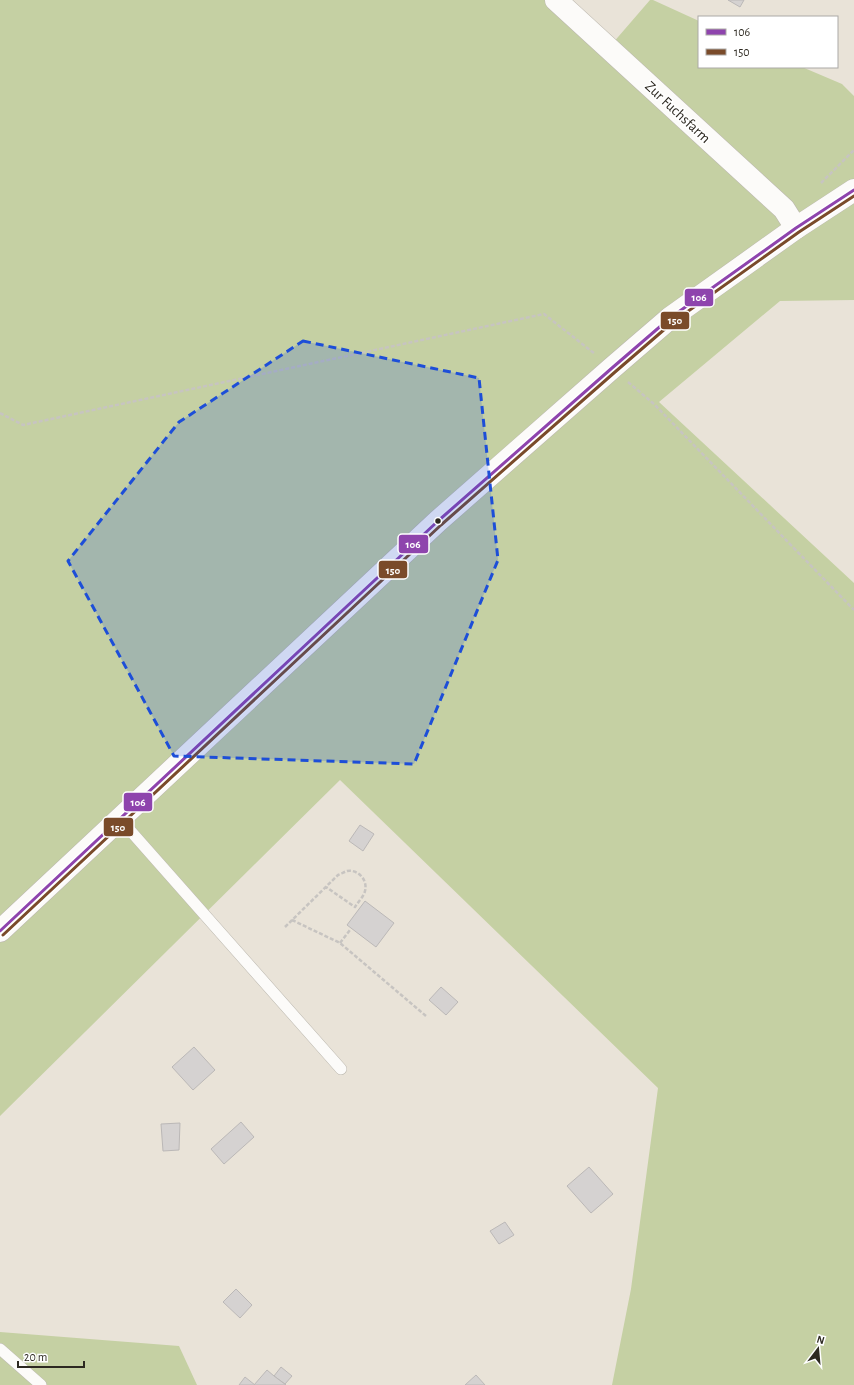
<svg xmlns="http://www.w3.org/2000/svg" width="854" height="1385" viewBox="0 0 854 1385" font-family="'Alegreya Sans',sans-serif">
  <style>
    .green { fill: #c5d0a3 }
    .building { fill: #d5d2d1; stroke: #bbb8b7 }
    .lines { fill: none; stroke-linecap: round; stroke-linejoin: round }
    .lane-casing { stroke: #bcb8af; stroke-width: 12 }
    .street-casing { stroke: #bcb8af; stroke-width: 23 }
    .secondary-casing { stroke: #bcb8af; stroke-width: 23 }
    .path { stroke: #c7c4c1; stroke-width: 2.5; stroke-dasharray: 4 2; stroke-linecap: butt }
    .lane { stroke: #fcfbf9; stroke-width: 11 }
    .street { stroke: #fcfbf9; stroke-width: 22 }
    .secondary { stroke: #fcfbf9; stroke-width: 22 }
    .bus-1-casing { stroke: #fff; stroke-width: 6 }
    .bus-2-casing { stroke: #fff; stroke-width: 6 }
    .bus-1 { stroke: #8e44ad; stroke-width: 3 }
    .bus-2 { stroke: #7a4b2a; stroke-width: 3 }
    .marked { fill: #1d4ed8; fill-opacity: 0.2; stroke: #1d4ed8; stroke-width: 3; stroke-dasharray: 8 5; stroke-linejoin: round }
    .bus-dot { fill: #2d2921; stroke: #fff; stroke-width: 1.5 }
    .labels { text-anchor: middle; stroke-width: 3; stroke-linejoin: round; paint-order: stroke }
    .street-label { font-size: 15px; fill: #2d2921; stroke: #fff }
    .line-badge { stroke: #fff; stroke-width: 1.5 }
    .badge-label { font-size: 11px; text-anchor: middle; font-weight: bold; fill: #fff }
  </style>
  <rect width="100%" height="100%" fill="#e9e3d8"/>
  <!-- green -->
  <g class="green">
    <path d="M 0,0 L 566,0 L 612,44 L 650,0 L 653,0 L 699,21 L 699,67 L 802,67 L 842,84 L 854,96 L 854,300 L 780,301 L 659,402 L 854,583 L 854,1385 L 612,1385 L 631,1289 L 658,1088 L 340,780 L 0,1116 Z"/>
    <path d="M 0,1332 L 179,1346 L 197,1385 L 0,1385 Z"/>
  </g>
  <!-- building -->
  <g class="building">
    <path d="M 728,0 L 744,0 L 740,7 Z"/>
    <path d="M 360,825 L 374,834 L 363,851 L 349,841 Z"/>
    <path d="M 365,901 L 394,923 L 376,947 L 347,925 Z"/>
    <path d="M 441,987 L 458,1002 L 446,1015 L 429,1000 Z"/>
    <path d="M 194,1047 L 215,1070 L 193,1090 L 172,1067 Z"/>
    <path d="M 241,1122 L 254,1137 L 224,1164 L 211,1149 Z"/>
    <path d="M 180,1123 L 179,1150 L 163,1151 L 161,1124 Z"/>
    <path d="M 589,1167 L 613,1194 L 591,1213 L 567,1186 Z"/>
    <path d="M 505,1222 L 514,1235 L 499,1244 L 490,1231 Z"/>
    <path d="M 236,1289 L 252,1305 L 240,1318 L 223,1302 Z"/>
    <path d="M 281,1367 L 292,1376 L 285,1384 L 274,1376 Z"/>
    <path d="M 267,1370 L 274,1376 L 286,1385 L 254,1385 Z"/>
    <path d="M 476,1375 L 485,1385 L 465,1385 Z"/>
    <path d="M 245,1377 L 255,1385 L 239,1385 Z"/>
  </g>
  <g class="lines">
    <!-- lane casing -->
    <g class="lane-casing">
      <g id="lane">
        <path d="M 120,819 L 341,1069"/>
        <path d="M 0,1349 L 41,1385"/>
      </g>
    </g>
    <!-- street casing -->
    <g class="street-casing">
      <path id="street" d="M 556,0 L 784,209 L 796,228"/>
    </g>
    <!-- secondary casing -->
    <g class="secondary-casing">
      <path id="secondary" d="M 0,931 L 438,521 L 612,368 L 670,318 L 796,228 L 854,190"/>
    </g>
    <!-- path -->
    <g class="path">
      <path d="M 821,183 L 854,150"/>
      <path d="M 628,382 L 654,404 L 854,610"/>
      <path d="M 0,413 L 23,425 L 544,314 L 595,354"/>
      <path d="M 292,920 L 340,943 L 426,1016"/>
      <path d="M 285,927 L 338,875 C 341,874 344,872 347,871 C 358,869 368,880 365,891 C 364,896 358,902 355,907 L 326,887"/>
      <path d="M 340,943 L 350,930"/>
    </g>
    <!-- lane -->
    <use href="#lane" class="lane"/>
    <!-- street -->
    <use href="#street" class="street"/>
    <!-- secondary -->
    <use href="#secondary" class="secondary"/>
    <!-- bus-1 casing -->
    <g class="bus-1-casing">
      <path id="bus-1" d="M 0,931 L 438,521 L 612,368 L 670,318 L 796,228 L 854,190"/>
    </g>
    <!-- bus-2 casing -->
    <g class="bus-2-casing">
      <path id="bus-2" d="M 3,935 L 441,525 L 615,372 L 673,322 L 799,232 L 854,196"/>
    </g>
    <!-- bus-1 -->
    <use href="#bus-1" class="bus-1"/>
    <!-- bus-2 -->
    <use href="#bus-2" class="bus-2"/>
  </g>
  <!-- marked area -->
  <path class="marked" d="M 303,341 L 479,378 L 498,560 L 414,764 L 174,756 L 68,561 L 179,422 Z"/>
  <!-- markers -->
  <circle class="bus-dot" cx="438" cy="521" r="3.5"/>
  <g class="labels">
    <!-- street labels -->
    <g class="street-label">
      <text transform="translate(678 112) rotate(43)" y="5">Zur Fuchsfarm</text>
    </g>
  </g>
  <g class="line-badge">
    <rect x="684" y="288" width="30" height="19" rx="4" fill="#8e44ad"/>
    <rect x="660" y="311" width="30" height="19" rx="4" fill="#7a4b2a"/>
    <rect x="398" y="534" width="31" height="20" rx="4" fill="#8e44ad"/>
    <rect x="378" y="560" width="30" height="19" rx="4" fill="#7a4b2a"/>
    <rect x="123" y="792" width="30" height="20" rx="4" fill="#8e44ad"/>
    <rect x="103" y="817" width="31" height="20" rx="4" fill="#7a4b2a"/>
  </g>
  <g class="badge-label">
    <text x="699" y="301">106</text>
    <text x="675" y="324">150</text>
    <text x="413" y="548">106</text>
    <text x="393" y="574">150</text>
    <text x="138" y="806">106</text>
    <text x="118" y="831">150</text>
  </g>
  <!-- legend -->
  <rect x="698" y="16" width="140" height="52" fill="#ffffff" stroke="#aba9a6"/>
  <rect x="706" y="29" width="20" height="6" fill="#8e44ad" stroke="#aba9a6"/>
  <text x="734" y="36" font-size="12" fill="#2d2921">106</text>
  <rect x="706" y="49" width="20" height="6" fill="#7a4b2a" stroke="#aba9a6"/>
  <text x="734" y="56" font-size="12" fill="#2d2921">150</text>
  <!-- north arrow -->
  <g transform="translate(818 1349) rotate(16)" stroke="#ffffff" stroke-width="3" paint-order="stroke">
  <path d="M0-3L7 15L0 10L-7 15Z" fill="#2d2921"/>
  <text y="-6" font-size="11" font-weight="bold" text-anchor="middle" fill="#2d2921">N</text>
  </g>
  <!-- scale -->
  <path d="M18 1361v6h66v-6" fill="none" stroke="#2d2921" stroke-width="2"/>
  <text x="24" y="1361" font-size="12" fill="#2d2921" stroke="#ffffff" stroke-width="3" paint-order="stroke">20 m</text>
</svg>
